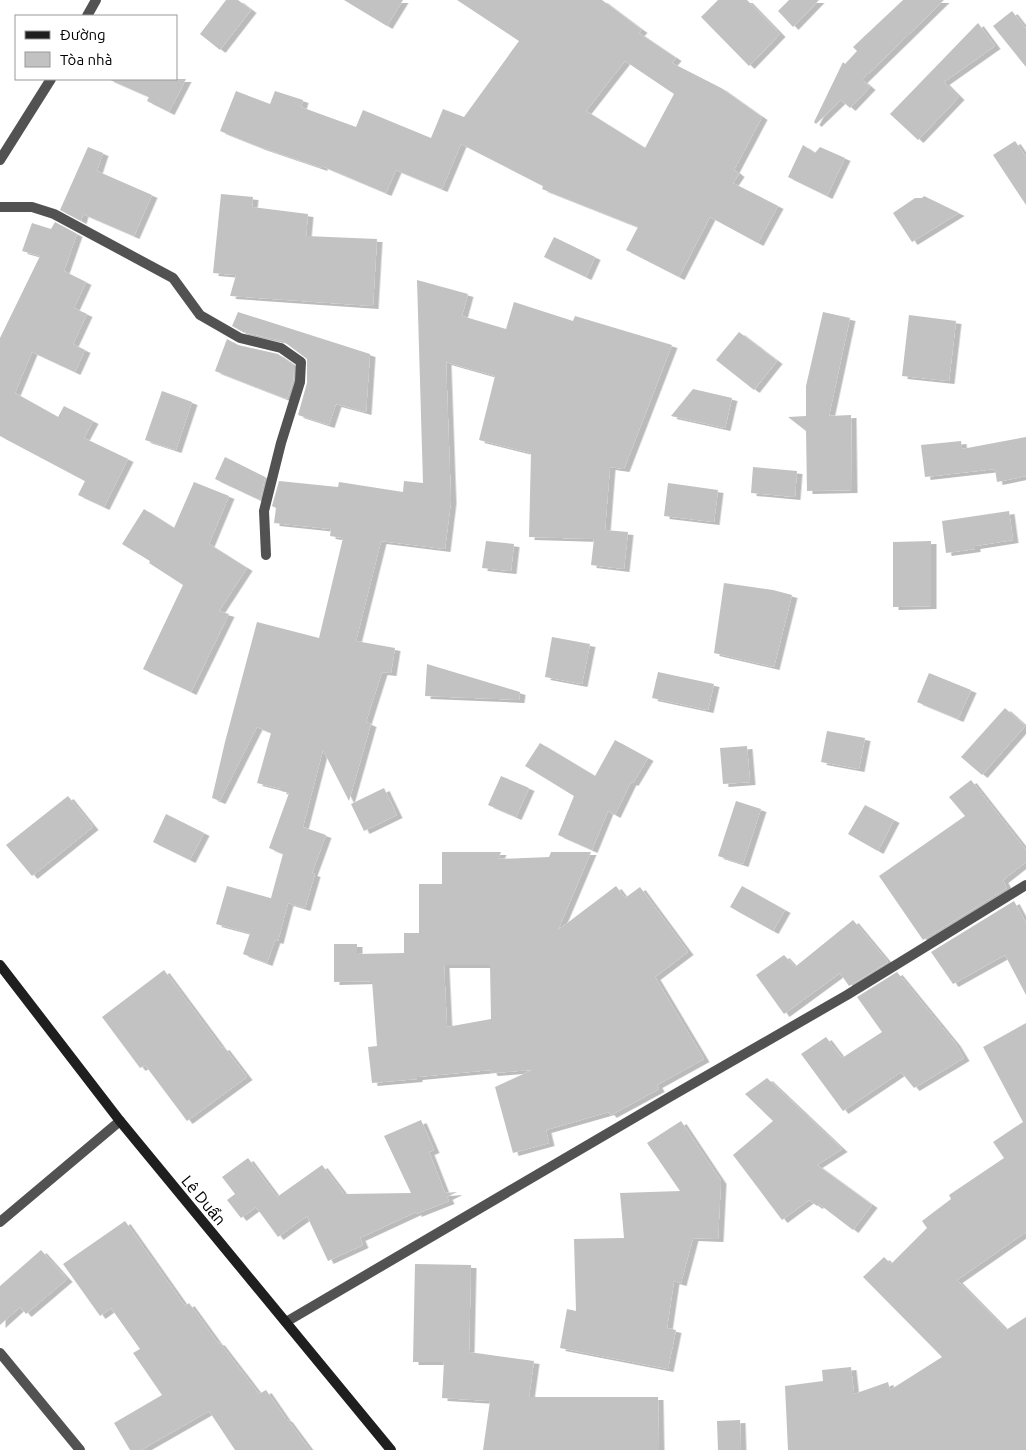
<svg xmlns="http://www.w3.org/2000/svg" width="1026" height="1450" viewBox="0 0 1026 1450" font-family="Ubuntu,sans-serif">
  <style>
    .building { fill: #c2c2c2; fill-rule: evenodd; filter: url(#shadow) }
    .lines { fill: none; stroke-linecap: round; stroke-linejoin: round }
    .street { stroke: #525252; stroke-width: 10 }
    .secondary { stroke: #1f1f1f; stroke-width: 10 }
    .labels { text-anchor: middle; stroke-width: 5; stroke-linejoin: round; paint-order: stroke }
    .street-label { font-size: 16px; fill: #000; stroke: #fff }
  </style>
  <defs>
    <filter id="shadow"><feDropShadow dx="5.5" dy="3" stdDeviation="0" flood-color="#0004"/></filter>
  </defs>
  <rect width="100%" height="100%" fill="#fff"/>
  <!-- building -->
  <g class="building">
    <path d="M 226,0 L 238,0 L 251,10 L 220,50 L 200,34 Z"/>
    <path d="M 344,0 L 403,0 L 387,26 Z"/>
    <path d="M 457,0 L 602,0 L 642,30 L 639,33 L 676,58 L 672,63 L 721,88 L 762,117 L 734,170 L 739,174 L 733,183 L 778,206 L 758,243 L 710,217 L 679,277 L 626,250 L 638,227 L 542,189 L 543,186 L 461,144 L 442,189 L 396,170 L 386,193 L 322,166 L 322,168 L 260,147 L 220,131 L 236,91 L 270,104 L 275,91 L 303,100 L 301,107 L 356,127 L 363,110 L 431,138 L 443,109 L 464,117 L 519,41 ZM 625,61 L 674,94 L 645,148 L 586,111 Z"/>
    <path d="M 718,0 L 747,0 L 780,34 L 749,66 L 701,17 Z"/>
    <path d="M 789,0 L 819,0 L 793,27 L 778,11 Z"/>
    <path d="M 903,0 L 944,0 L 862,80 L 870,87 L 850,108 L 841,100 L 816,124 L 814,122 L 843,62 L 845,64 L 857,51 L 853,47 Z"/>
    <path d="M 1012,11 L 1026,29 L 1026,67 L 993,26 Z"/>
    <path d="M 978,23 L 995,46 L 944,82 L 959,97 L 918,140 L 890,114 Z"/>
    <path d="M 108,79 L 186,79 L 169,112 L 147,101 L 149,97 Z"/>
    <path d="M 1015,141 L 1026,157 L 1026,205 L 993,155 Z"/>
    <path d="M 803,145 L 815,153 L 820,147 L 845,158 L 827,196 L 788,177 Z"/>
    <path d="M 88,147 L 103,153 L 97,171 L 152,195 L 134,236 L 83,214 L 81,221 L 60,210 Z"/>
    <path d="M 221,194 L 253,197 L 252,207 L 308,214 L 306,236 L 377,239 L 373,306 L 230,296 L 236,275 L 213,273 Z"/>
    <path d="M 924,196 L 959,213 L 912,242 L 893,213 L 915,198 L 922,198 Z"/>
    <path d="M 55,222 L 77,234 L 64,271 L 86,282 L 74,308 L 87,314 L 73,344 L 85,350 L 75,372 L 32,352 L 15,393 L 58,417 L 64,406 L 93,421 L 84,438 L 128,459 L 104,507 L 78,495 L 85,481 L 0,436 L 0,338 L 40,256 L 22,251 L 32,223 L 51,229 Z"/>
    <path d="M 554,237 L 595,257 L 586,277 L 544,257 Z"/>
    <path d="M 417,280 L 468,294 L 462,316 L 506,329 L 514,302 L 573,321 L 575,316 L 672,345 L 624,469 L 610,467 L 605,530 L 628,532 L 624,569 L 591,565 L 594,539 L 529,537 L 531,453 L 479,440 L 495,376 L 446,362 L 451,501 L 445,549 L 381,541 L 356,641 L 395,648 L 391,673 L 382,672 L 366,722 L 371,724 L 349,801 L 323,750 L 303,827 L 326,835 L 312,873 L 315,874 L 305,908 L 288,903 L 278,941 L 275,940 L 267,963 L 243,954 L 250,933 L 216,924 L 227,886 L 274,899 L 271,898 L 283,854 L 269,848 L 289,793 L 281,791 L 281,789 L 257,783 L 271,733 L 257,727 L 220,801 L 212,798 L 225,742 L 257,622 L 319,638 L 343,538 L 330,536 L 331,529 L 274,523 L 276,508 L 272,506 L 279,481 L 338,487 L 339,482 L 403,492 L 404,481 L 423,483 Z"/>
    <path d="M 238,312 L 370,354 L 366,412 L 336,404 L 329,425 L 298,415 L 307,383 L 307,359 L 283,341 L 243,332 L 232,326 Z"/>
    <path d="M 823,312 L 850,318 L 829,416 L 851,415 L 852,490 L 807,491 L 806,431 L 788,417 L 806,416 L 806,386 Z"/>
    <path d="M 909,315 L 956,321 L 949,381 L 902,376 Z"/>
    <path d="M 739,332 L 777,361 L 754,390 L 716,360 Z"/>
    <path d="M 227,339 L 238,345 L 278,354 L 294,365 L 293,381 L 287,399 L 215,371 Z"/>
    <path d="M 693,389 L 732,398 L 725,428 L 671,416 Z"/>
    <path d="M 162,391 L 192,402 L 176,450 L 145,440 Z"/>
    <path d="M 1026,437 L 1026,476 L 997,482 L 995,469 L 925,477 L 921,445 L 961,441 L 962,449 Z"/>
    <path d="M 225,457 L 265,477 L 260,500 L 215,479 Z"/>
    <path d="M 753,467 L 797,471 L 795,497 L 751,493 Z"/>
    <path d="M 194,482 L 229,496 L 209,544 L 247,568 L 219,611 L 229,614 L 191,692 L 143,669 L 183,585 L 149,563 L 150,561 L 122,544 L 144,509 L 174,528 Z"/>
    <path d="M 668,483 L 718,490 L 714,522 L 664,516 Z"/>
    <path d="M 1009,511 L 1013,540 L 975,546 L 975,549 L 946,553 L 942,521 Z"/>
    <path d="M 486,541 L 514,544 L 511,571 L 482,568 Z"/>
    <path d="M 931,541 L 931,606 L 893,607 L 893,542 Z"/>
    <path d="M 724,583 L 773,590 L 792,595 L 774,667 L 714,653 Z"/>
    <path d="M 552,637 L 590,644 L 582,684 L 545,677 Z"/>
    <path d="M 427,664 L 520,692 L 519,700 L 425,696 Z"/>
    <path d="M 658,672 L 714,684 L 708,710 L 652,698 Z"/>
    <path d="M 929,673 L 971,690 L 958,719 L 917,702 Z"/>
    <path d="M 1005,708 L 1025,726 L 982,775 L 961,757 Z"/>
    <path d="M 827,731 L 865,738 L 859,769 L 821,762 Z"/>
    <path d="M 615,740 L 648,758 L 633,783 L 631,782 L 615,815 L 608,811 L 592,850 L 558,835 L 574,796 L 525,766 L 540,743 L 595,776 Z"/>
    <path d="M 747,746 L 750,782 L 723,784 L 720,748 Z"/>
    <path d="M 501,776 L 529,788 L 516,817 L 488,805 Z"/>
    <path d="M 971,780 L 1026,850 L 1026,862 L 1003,880 L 1007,888 L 923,940 L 879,876 L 965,816 L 949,797 Z"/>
    <path d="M 384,788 L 397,815 L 364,831 L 351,804 Z"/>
    <path d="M 68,796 L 93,827 L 32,876 L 6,845 Z"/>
    <path d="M 736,801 L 761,809 L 743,864 L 718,856 Z"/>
    <path d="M 865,805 L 894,820 L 878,851 L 848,834 Z"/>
    <path d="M 166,814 L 204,833 L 190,860 L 153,842 Z"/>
    <path d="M 442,852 L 501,852 L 498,859 L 549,857 L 551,852 L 591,852 L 558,930 L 616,886 L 625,898 L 640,887 L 688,952 L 655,977 L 704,1059 L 657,1085 L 659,1089 L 611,1115 L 609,1112 L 546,1130 L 549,1143 L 513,1153 L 495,1087 L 532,1070 L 492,1073 L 491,1070 L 417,1077 L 417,1079 L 372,1083 L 368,1047 L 377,1046 L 372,981 L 334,982 L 334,944 L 357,944 L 357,954 L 404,953 L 404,933 L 419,933 L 419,884 L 442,884 ZM 444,965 L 490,965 L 491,1019 L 447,1027 Z"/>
    <path d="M 742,886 L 785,910 L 773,931 L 730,907 Z"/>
    <path d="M 1014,901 L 1026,923 L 1026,995 L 1005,955 L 953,984 L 931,952 Z"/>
    <path d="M 853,920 L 888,962 L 849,986 L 840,973 L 784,1014 L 756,975 L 784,955 L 795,967 Z"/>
    <path d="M 164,970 L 222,1048 L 224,1047 L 247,1077 L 187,1121 L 145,1065 L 140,1068 L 102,1017 Z"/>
    <path d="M 897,972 L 955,1043 L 964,1058 L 914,1088 L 901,1072 L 843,1111 L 801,1054 L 826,1037 L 842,1058 L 882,1032 L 857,997 Z"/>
    <path d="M 1026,1023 L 1026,1232 L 957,1280 L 1006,1330 L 1026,1317 L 1026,1450 L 788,1450 L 785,1386 L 823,1381 L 822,1370 L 851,1367 L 854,1394 L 888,1382 L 890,1390 L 942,1357 L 863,1277 L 884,1257 L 891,1264 L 927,1228 L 922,1221 L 951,1199 L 949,1195 L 1004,1158 L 993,1142 L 1023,1122 L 983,1047 Z"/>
    <path d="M 767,1078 L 842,1149 L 817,1165 L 872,1205 L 853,1230 L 819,1204 L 817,1206 L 809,1200 L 782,1220 L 733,1155 L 773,1121 L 745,1094 Z"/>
    <path d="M 421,1120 L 434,1150 L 429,1152 L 445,1193 L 457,1192 L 447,1197 L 449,1201 L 416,1214 L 416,1212 L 360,1238 L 363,1245 L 328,1261 L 307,1216 L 278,1237 L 256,1207 L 241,1218 L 227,1200 L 235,1194 L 222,1177 L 248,1158 L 277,1197 L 322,1165 L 344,1194 L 411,1193 L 384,1136 Z"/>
    <path d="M 681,1121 L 721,1181 L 718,1239 L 693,1238 L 681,1283 L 674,1281 L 667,1328 L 676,1330 L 668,1369 L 560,1348 L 567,1309 L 576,1311 L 574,1239 L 624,1238 L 620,1193 L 680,1191 L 647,1143 Z"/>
    <path d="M 125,1221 L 185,1306 L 189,1303 L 218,1343 L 219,1342 L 259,1394 L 266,1390 L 286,1419 L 287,1419 L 310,1450 L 235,1450 L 209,1411 L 141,1450 L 130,1450 L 114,1423 L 162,1395 L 133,1353 L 140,1349 L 111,1308 L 100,1316 L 63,1264 Z"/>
    <path d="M 41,1250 L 67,1279 L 26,1314 L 20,1307 L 0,1325 L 0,1286 Z"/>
    <path d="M 415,1264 L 471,1265 L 469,1352 L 534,1361 L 529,1397 L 658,1397 L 659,1450 L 483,1450 L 490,1401 L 442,1398 L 444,1362 L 413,1362 Z"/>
    <path d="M 740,1420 L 741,1450 L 718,1450 L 717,1421 Z"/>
  </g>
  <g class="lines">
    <!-- street -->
    <g class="street">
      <path d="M 87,16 L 96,0"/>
      <path d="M 0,160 L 51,79"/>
      <path d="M 0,207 L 32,207 L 54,214 L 173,278 L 200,315 L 240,338 L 281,348 L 301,362 L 300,382 L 281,443 L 264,511 L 266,555"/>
      <path d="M 0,1222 L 120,1121"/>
      <path d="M 286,1322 L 668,1098 L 847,995 L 1026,885"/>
      <path d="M 0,1353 L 80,1450"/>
    </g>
    <!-- secondary -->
    <path class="secondary" d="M 0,965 L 120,1121 L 391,1450"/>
  </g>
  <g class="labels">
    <!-- street labels -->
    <g class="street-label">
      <text transform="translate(204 1200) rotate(50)" y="6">Lê Duẩn</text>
    </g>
  </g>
  <!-- legend -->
  <rect x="15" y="15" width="162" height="65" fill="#ffffff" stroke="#999999"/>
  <rect x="25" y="31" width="25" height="8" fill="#1f1f1f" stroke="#999999"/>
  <text x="60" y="40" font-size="15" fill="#000000">Đường</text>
  <rect x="25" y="52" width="25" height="15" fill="#c2c2c2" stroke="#999999"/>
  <text x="60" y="65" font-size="15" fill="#000000">Tòa nhà</text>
</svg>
